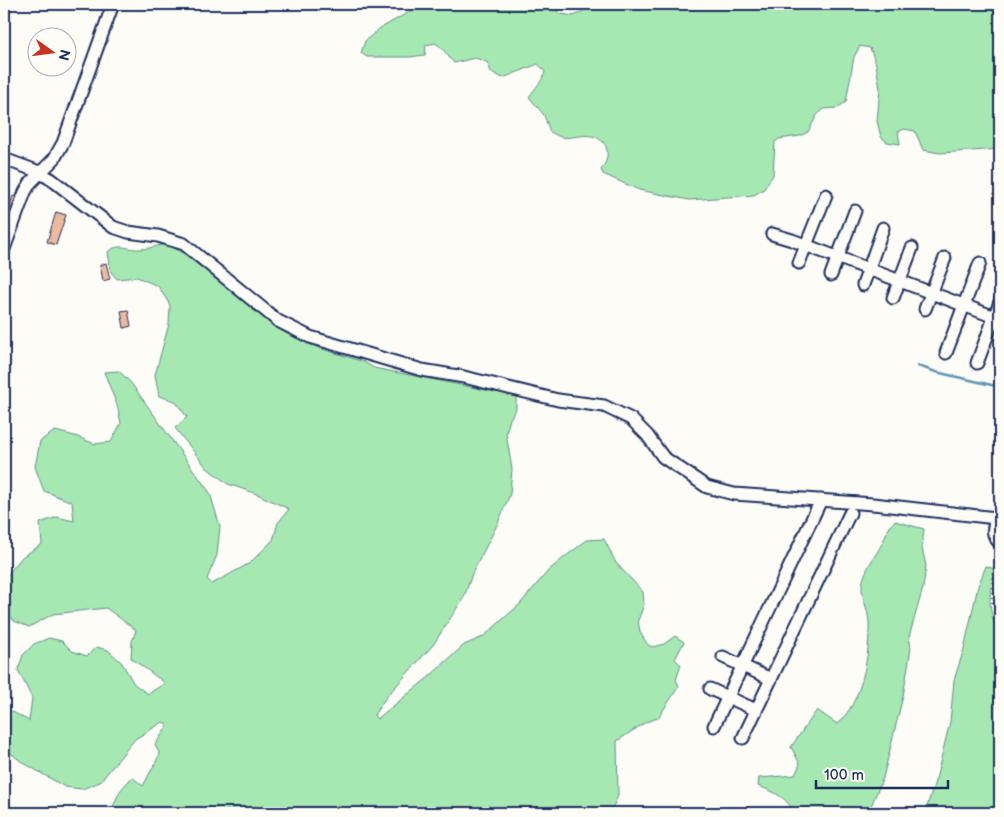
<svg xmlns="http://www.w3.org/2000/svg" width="1004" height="817" viewBox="0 0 1004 817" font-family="'Balsamiq Sans',sans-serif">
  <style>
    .green { fill: #a6e8b2; stroke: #608c88 }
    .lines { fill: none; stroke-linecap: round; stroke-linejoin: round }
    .stream { stroke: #5f96b2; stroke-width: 2.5 }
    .building { fill: #edba9f; stroke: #1b2f5e }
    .street-casing { stroke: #1b2f5e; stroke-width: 15 }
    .path { stroke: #1b2f5e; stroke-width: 2; stroke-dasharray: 1 4; stroke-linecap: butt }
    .street { stroke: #fdfcf7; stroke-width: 11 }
  </style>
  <rect width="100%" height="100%" fill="#fdfcf7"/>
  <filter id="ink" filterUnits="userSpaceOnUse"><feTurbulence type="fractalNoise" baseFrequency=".02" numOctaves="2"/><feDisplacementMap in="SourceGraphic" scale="10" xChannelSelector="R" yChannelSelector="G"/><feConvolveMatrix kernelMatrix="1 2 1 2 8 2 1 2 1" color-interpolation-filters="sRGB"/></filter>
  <g filter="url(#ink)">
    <!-- green -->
    <g class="green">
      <path d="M 423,4 L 547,4 L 561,14 L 574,16 L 596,4 L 989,4 L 988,6 L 994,12 L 1000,10 L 1000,149 L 940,153 L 923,150 L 915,131 L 904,129 L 898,132 L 900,144 L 887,142 L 881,137 L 877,121 L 880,89 L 876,64 L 870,48 L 860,46 L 854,57 L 846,102 L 837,108 L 824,109 L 817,115 L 808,132 L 800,136 L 779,139 L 775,142 L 773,175 L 764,189 L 754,195 L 689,200 L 639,190 L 603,174 L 601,170 C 610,158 611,141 592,136 C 582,134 571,139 561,137 C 557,136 553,133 550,132 L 544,115 L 529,97 C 535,88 543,81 545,71 L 538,64 L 503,78 L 491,72 L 487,62 L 475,58 L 454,63 C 447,56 444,48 435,43 L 426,45 L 425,55 L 409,57 L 367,57 L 361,53 L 365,41 L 379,29 Z"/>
      <path d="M 161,245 L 171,247 L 183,253 L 285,333 L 316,347 L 364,362 L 374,368 L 516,396 L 516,409 L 510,419 L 506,433 L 512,469 L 510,494 L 498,523 L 472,574 L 464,597 L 433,645 L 387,696 L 374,715 L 377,719 L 429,677 L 464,645 L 483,637 L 520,604 L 548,571 L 566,556 L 587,540 L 604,539 L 616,563 L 643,592 L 644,605 L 638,620 L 640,632 L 647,644 L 652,647 L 664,644 L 675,636 L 684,642 L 675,659 L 681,665 L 676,680 L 679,686 L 658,718 L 646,722 L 617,741 L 618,796 L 610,813 L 115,813 L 111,811 L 120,791 L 132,777 L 143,786 L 160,754 L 155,745 L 168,725 L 163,722 L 135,739 L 100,782 L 82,789 L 65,787 L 22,762 L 4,748 L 4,707 L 29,721 L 32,698 L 18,670 L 23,655 L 34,644 L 49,638 L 62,641 L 72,651 L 87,656 L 96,647 L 108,650 L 122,663 L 134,684 L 148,694 L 165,683 L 131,658 L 132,642 L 136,630 L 106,608 L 53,614 L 29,627 L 14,621 L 4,608 L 5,578 L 22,557 L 42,544 L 40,523 L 57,517 L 74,521 L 72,502 L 44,491 L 35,467 L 40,441 L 55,431 L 75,436 L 95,444 L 111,442 L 121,423 L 117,405 L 104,372 L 119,371 L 131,383 L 210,493 L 220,527 L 217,555 L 207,579 L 212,584 L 250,563 L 273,540 L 278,523 L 289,509 L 257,494 L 228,484 L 207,468 L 175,428 L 187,417 L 175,401 L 159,396 L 155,375 L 169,324 L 170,305 L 158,286 L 137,277 L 117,279 L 111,272 L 108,252 C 119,242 128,250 140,249 C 147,249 154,247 161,245 Z"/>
      <path d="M 895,521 L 924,529 L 922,548 L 926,566 L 923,588 L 909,637 L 911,648 L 903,696 L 883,778 L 868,813 L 795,813 C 786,797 775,792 758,786 L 759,778 L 795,775 L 800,764 L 791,747 L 817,710 L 837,724 C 862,703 870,654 869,623 C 869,611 861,597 862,585 C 864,570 875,557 882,544 C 886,536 888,526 895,521 Z"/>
      <path d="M 986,566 L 994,569 C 988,598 988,611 1000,639 L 1000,813 L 925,813 L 937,775 L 950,722 L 954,680 L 964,649 L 978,586 Z"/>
      <path d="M 1000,568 L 1000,626 C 991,605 995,589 1000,568 Z"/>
    </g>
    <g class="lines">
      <!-- stream -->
      <path class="stream" d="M 918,366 L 936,372 L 1000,387"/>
    </g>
    <!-- building -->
    <g class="building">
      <path d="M 13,196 L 17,197 L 4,236 L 4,222 Z"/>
      <path d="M 56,212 L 66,215 L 56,245 L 47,242 Z"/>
      <path d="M 106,263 L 110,279 L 103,281 L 100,265 Z"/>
      <path d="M 128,310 L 131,326 L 124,328 L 121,311 Z"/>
    </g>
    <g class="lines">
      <!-- street casing -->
      <g class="street-casing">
        <g id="street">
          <path d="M 4,159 L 34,170 L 51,179 L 113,227 L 128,232 L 158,236 L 184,244 L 278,321 L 310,337 L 422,370 L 464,377 L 558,400 L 604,406 L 631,419 L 647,435 L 663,457 L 707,487 L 734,494 L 873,504 L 996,518 L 1000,512"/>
          <path d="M 772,234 L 792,240 L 1000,319"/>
          <path d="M 4,249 L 25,192 L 31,182 L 54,159 L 63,143 L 113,4"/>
          <path d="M 799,263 L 826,195"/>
          <path d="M 831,275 L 855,211"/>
          <path d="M 863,285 L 883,228"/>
          <path d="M 893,298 L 912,248"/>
          <path d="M 925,309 L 945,258"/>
          <path d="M 946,353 L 980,263"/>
          <path d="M 977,363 L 1000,302"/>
          <path d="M 996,518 C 993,529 991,535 1000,543"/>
          <path d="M 723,657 L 771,679"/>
          <path d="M 710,689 L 756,710"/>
          <path d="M 714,726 L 821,500"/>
          <path d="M 743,738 L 850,513"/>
        </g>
      </g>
      <!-- path -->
      <path class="path" d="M 1000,558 C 990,587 989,604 1000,632"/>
      <!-- street -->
      <use href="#street" class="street"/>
    </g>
  </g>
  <!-- margin -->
  <rect width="1004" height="817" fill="none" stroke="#fdfcf7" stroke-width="20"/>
  <rect x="10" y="10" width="984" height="797" fill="none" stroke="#1b2f5e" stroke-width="2" filter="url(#ink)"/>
  <!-- north arrow -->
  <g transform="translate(52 52) rotate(104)"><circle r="24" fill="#fdfcf7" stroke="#a3aaba"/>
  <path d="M0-4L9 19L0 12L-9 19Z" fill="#c8321e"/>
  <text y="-8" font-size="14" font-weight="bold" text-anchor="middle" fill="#1b2f5e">N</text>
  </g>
  <!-- scale -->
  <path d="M816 780v8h132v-8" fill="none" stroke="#1b2f5e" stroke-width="2.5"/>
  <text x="824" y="780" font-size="15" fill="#1b2f5e" stroke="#fdfcf7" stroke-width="4" paint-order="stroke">100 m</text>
</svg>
